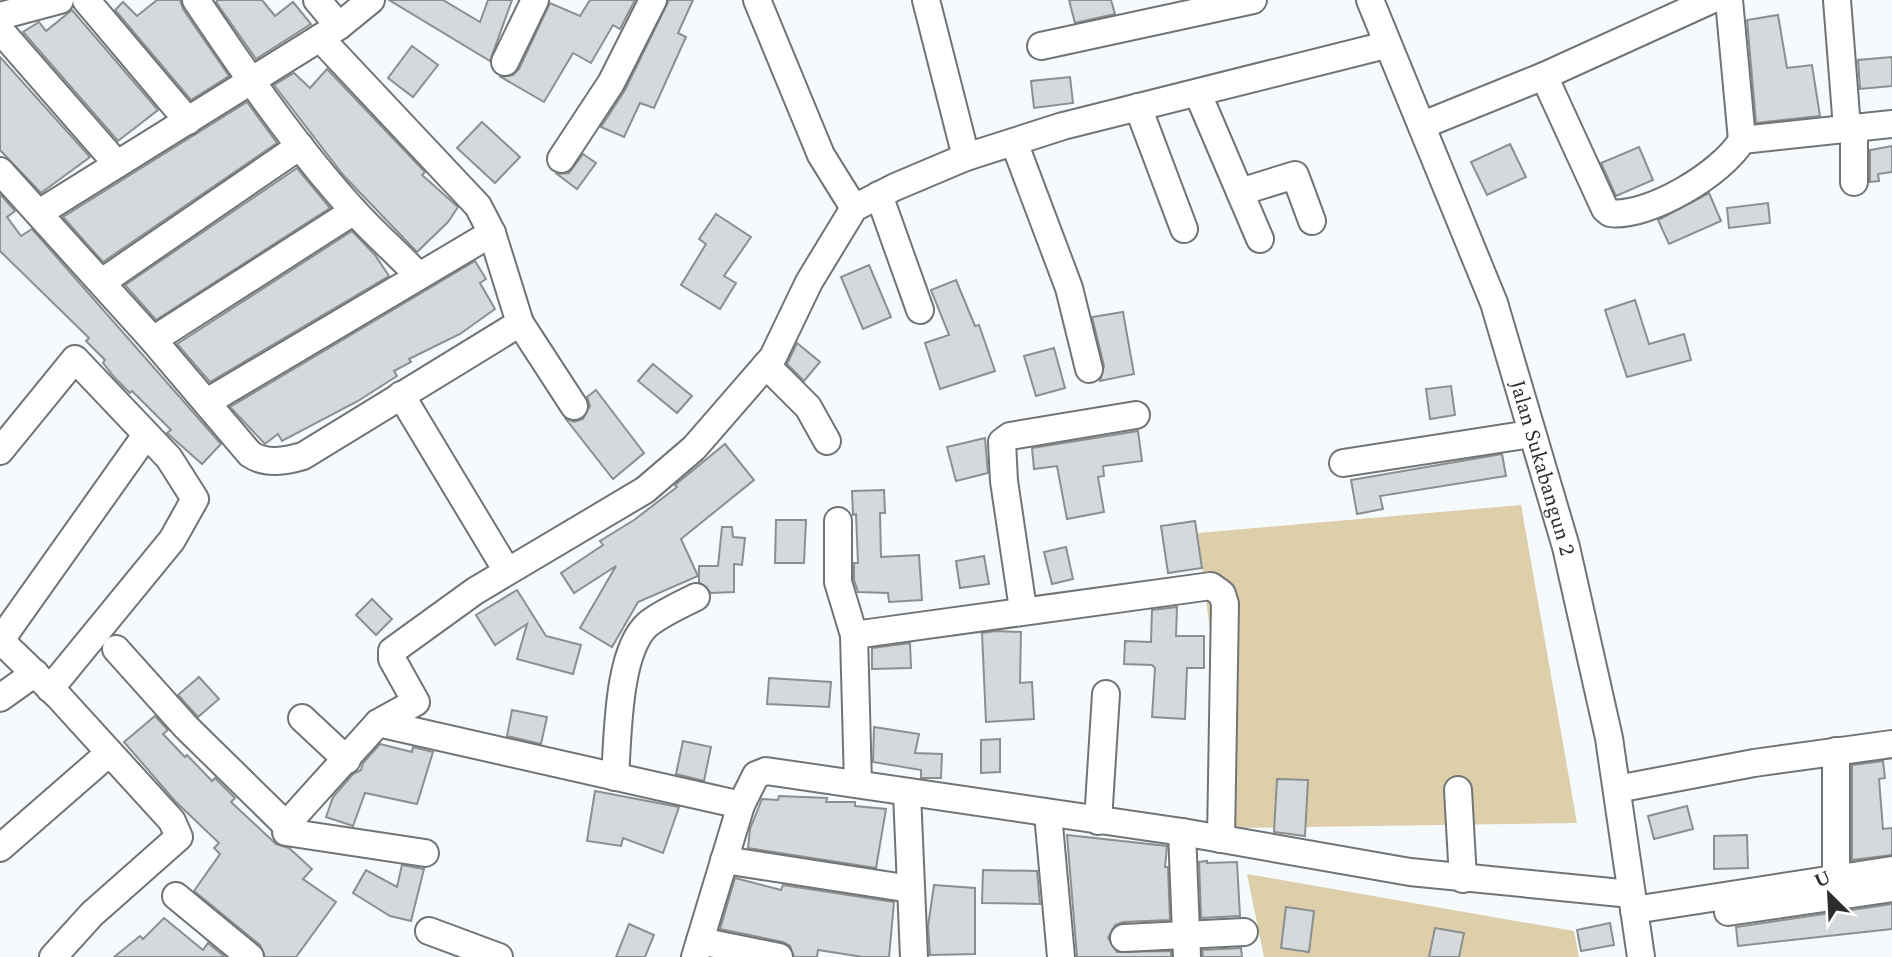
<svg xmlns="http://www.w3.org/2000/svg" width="1892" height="957" viewBox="0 0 1892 957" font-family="Spectral,serif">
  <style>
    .green { fill: #ddcfaa }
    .building { fill: #d6d9db; stroke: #8b8f90; stroke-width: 2 }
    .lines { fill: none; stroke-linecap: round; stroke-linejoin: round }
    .minor-casing { stroke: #717476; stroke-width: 30 }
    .minor { stroke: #fff; stroke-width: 26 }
    .labels { text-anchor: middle; stroke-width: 5; stroke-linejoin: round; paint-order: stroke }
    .street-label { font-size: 21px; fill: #2c2d2e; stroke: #fff }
  </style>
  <rect width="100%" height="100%" fill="#f6fafc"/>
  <!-- green -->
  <g class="green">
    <path d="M 1521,505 L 1577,823 L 1234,828 L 1198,533 Z"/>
    <path d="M 1247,874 L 1574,931 L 1579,957 L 1264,957 Z"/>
  </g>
  <!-- building -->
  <g class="building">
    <path d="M 157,0 L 180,0 L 183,9 L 229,76 L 191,100 L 115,10 L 123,2 L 137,16 Z"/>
    <path d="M 218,0 L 262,0 L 275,16 L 293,2 L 311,24 L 256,59 L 216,2 Z"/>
    <path d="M 389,0 L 443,0 L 480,22 L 488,0 L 512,0 L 490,61 Z"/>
    <path d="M 590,0 L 635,0 L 620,29 L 613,25 L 591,63 L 573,53 L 544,102 L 501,77 L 513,75 L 519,69 L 550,3 L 580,16 Z"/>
    <path d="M 669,0 L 693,0 L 678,33 L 686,37 L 654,108 L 640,103 L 624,137 L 601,127 L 625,90 Z"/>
    <path d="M 1069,0 L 1111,0 L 1115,14 L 1075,23 Z"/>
    <path d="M 72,10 L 158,110 L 118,141 L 23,32 L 39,22 L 46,31 Z"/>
    <path d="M 1778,15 L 1787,68 L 1812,65 L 1820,116 L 1756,123 L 1747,20 Z"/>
    <path d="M 412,46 L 438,65 L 413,97 L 388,78 Z"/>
    <path d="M 0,57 L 90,157 L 41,193 L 0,150 Z"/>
    <path d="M 1892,57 L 1892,86 L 1860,89 L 1858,60 Z"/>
    <path d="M 327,69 L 425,172 L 422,175 L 458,207 L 448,222 L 417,252 L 344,176 L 274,85 L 294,73 L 310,88 Z"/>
    <path d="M 1070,77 L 1073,103 L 1034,108 L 1031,81 Z"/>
    <path d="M 247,102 L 277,143 L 103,262 L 63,217 Z"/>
    <path d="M 482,122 L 520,157 L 495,183 L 457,148 Z"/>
    <path d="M 1510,144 L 1526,177 L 1487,195 L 1471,162 Z"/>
    <path d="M 1892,146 L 1892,172 L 1878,174 L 1879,181 L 1870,182 L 1870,150 Z"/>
    <path d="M 1639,147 L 1653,180 L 1616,196 L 1601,163 Z"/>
    <path d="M 583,154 L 596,163 L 577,189 L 557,174 L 569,173 Z"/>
    <path d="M 297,168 L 330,208 L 156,320 L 125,285 Z"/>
    <path d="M 1709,193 L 1721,221 L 1669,244 L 1658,220 Z"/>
    <path d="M 0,194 L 15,211 L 7,217 L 21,236 L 32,229 L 221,444 L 202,464 L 167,433 L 171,430 L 132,391 L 130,393 L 114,377 L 103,363 L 105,360 L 86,341 L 89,338 L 0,251 Z"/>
    <path d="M 1768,203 L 1770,223 L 1729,228 L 1727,208 Z"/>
    <path d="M 716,214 L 751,237 L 724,276 L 736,283 L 720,309 L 681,285 L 706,244 L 699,239 Z"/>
    <path d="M 352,231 L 375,255 L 389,276 L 210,382 L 177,344 Z"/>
    <path d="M 475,261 L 486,279 L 480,283 L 495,309 L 460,334 L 409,359 L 411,362 L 394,371 L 397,376 L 358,401 L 282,441 L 278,434 L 265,444 L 230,407 Z"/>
    <path d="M 869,265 L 891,317 L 863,329 L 841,277 Z"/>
    <path d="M 956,280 L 975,326 L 979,325 L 995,371 L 940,389 L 925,343 L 949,335 L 931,290 Z"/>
    <path d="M 1635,300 L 1649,344 L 1684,334 L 1691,360 L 1627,377 L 1605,310 Z"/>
    <path d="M 1123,312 L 1134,374 L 1100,381 L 1104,366 L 1092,317 Z"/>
    <path d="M 797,343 L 820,362 L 804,381 L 787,364 Z"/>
    <path d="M 1054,348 L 1065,388 L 1036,396 L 1024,356 Z"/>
    <path d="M 653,364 L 692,396 L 677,413 L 638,381 Z"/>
    <path d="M 1451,386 L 1455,415 L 1430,419 L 1426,389 Z"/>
    <path d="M 596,390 L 644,453 L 613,479 L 565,418 L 574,422 L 583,419 L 590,406 L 587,397 Z"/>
    <path d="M 1138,431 L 1142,461 L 1103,466 L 1104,476 L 1098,477 L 1104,512 L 1067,519 L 1057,466 L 1034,469 L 1032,448 Z"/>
    <path d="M 985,438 L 988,473 L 956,481 L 947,447 Z"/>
    <path d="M 725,444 L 754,480 L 681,539 L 698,576 L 638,602 L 612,647 L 580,628 L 616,566 L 574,593 L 561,573 L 603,545 L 600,541 L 634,520 L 677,487 L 675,485 Z"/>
    <path d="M 1502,454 L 1506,476 L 1380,496 L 1383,509 L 1357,514 L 1351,480 Z"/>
    <path d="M 884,490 L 885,513 L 880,513 L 881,557 L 919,555 L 922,600 L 889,602 L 888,593 L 858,592 L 854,580 L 854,563 L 858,563 L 856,514 L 853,515 L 852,491 Z"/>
    <path d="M 776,520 L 806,520 L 804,563 L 775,563 Z"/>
    <path d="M 1195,521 L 1202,568 L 1168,573 L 1161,526 Z"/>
    <path d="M 722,527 L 732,527 L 733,537 L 745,538 L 742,565 L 734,564 L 734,592 L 711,593 L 699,582 L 699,566 L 718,566 Z"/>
    <path d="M 1066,547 L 1073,579 L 1052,584 L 1044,552 Z"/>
    <path d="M 984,556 L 989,584 L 960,588 L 956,561 Z"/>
    <path d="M 517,590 L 546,636 L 581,645 L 573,674 L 517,659 L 527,624 L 495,645 L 476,615 Z"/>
    <path d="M 372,599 L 392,619 L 376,635 L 356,615 Z"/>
    <path d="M 1177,607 L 1176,636 L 1204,636 L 1204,668 L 1187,668 L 1185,719 L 1152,717 L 1155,668 L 1152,665 L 1124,664 L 1125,641 L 1151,642 L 1152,610 Z"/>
    <path d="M 996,631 L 1021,632 L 1020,683 L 1032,682 L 1034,719 L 986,722 L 982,633 Z"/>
    <path d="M 910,643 L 911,668 L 872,669 L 872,648 Z"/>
    <path d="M 199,677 L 219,699 L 198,717 L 178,695 Z"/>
    <path d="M 769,678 L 831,682 L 829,707 L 767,704 Z"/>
    <path d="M 512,710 L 547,717 L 541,744 L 507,736 Z"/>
    <path d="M 155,716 L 168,730 L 163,734 L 185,757 L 187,755 L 212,781 L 215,778 L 235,798 L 231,802 L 276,844 L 289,848 L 312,869 L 303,879 L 336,902 L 296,957 L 265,957 L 260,945 L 194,891 L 220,854 L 214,848 L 219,843 L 175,801 L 124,742 Z"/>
    <path d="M 874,727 L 919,734 L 915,753 L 942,754 L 941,778 L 921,778 L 921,770 L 873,762 Z"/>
    <path d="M 1000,739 L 1000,772 L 981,773 L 981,740 Z"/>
    <path d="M 683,741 L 711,747 L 704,781 L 676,774 Z"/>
    <path d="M 380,744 L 412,752 L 413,747 L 433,752 L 417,804 L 365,793 L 353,826 L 326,817 L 333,797 L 353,774 L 361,770 L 363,763 Z"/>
    <path d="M 1883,761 L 1885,778 L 1879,779 L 1883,829 L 1892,828 L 1892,855 L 1852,860 L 1852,765 Z"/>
    <path d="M 1277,779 L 1308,780 L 1305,836 L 1274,832 Z"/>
    <path d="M 595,791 L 679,807 L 663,853 L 623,838 L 621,846 L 587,841 Z"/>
    <path d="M 779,796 L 827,798 L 826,802 L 855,802 L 855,806 L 886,809 L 876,868 L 748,848 L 750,829 L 762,799 L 778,800 Z"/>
    <path d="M 1687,806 L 1693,829 L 1654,839 L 1648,816 Z"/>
    <path d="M 1067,835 L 1167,846 L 1165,867 L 1168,867 L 1170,920 L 1123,922 L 1115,925 L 1108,938 L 1117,952 L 1171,951 L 1171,957 L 1077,957 Z"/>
    <path d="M 1747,835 L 1748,868 L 1714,869 L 1714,836 Z"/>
    <path d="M 1207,861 L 1207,863 L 1237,862 L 1240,916 L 1201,918 L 1199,862 Z"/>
    <path d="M 402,865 L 424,869 L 411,921 L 390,916 L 353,893 L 366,870 L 397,887 Z"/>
    <path d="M 983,870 L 1037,871 L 1040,904 L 982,903 Z"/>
    <path d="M 735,878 L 781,890 L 783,885 L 894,902 L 889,957 L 863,957 L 818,950 L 817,957 L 794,957 L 790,946 L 783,942 L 720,929 Z"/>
    <path d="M 934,885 L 975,888 L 975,954 L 930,955 L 928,926 Z"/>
    <path d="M 1892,904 L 1892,929 L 1738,946 L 1736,927 Z"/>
    <path d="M 1286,907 L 1314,911 L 1309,952 L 1281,948 Z"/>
    <path d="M 164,918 L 203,950 L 208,943 L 225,957 L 114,957 L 140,936 L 143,939 Z"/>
    <path d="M 1610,923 L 1614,945 L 1581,951 L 1577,930 Z"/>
    <path d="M 629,924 L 654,935 L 645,957 L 616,957 Z"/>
    <path d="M 1435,928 L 1464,933 L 1459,957 L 1429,957 Z"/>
    <path d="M 1241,948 L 1242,957 L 1203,957 L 1202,950 Z"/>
  </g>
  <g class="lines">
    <!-- minor casing -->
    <g class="minor-casing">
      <g id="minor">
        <path d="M 86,0 L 188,121"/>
        <path d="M 196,0 C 245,73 295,146 354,211 C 375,234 398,254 419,276"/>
        <path d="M 317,0 L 339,26"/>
        <path d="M 757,0 L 821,155 L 854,208"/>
        <path d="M 926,0 L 966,157"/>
        <path id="s1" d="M 1370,0 L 1494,303 L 1566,547 L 1609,738 L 1641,957"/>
        <path d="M 1729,0 L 1742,140"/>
        <path d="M 1837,0 L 1847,128"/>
        <path d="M 0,16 L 60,0"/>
        <path d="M 0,30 L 117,164"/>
        <path d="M 1041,46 L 1253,0"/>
        <path d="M 505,62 L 535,0"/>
        <path d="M 1544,76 L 1605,209 L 1610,213 C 1648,218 1723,173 1742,140 L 1892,124"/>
        <path d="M 1198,94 L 1260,239"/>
        <path d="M 1138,107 L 1184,229"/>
        <path d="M 1423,125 L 1544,76 L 1711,0"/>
        <path d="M 1014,142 L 1069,288 L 1089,369"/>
        <path d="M 561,159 L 611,83 L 653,0"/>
        <path d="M 0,171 L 153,340 L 250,454 C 266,465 286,461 303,456 L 520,323 L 492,233 L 478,206 L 320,38"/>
        <path d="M 1854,182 L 1854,128"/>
        <path d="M 1240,192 L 1295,175 L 1312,221"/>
        <path d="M 879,195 L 920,310"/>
        <path d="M 39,213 L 339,26 L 371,0"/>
        <path d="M 102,282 L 300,146"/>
        <path d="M 520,323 L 574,406"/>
        <path d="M 153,340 L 354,211"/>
        <path d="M 766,365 L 808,407 L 827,441"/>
        <path d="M 401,395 L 507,571"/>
        <path d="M 207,402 L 492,233"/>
        <path d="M 0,451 L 75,359 L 169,458 L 195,499 L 172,540 L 50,689"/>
        <path d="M 1343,463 L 1531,434"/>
        <path d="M 838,521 L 838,582 L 854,635 L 858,784"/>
        <path d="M 1023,609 L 1004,481 L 1002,442 L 1010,436 L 1136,415"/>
        <path d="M 854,635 L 1211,586 L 1222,594 L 1225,604 L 1221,839"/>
        <path d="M 0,640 L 59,697 L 172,821 L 179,837 L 92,914 L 53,957"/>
        <path d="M 0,641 L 146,435"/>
        <path d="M 116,649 L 186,727 L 286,825 L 286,832 L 425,853"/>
        <path d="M 0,698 L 35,673"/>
        <path d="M 302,718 L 347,760"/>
        <path d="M 378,723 L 741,805 L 695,957"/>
        <path d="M 1836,751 L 1836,877"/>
        <path d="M 615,777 C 618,738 617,651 648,624 C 662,613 680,605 696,597"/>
        <path d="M 1617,789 L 1754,763 L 1892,744"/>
        <path d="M 1458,790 L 1463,879"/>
        <path d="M 907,793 L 914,957"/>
        <path d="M 741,805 L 756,775 L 766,771 L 1182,832 L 1410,872 L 1631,894"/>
        <path d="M 1048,814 L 1061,957"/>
        <path d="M 1098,821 L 1106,694"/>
        <path d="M 286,825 L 378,723 L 416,702 L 392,659 L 392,651 L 475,591 L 645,490 L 694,448 L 773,357 L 809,282 L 854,208 L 895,187 L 966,157 L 1063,126 L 1386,45"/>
        <path d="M 1182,832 L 1187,957"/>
        <path d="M 0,848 L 109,753"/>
        <path d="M 724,860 L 911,889"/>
        <path d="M 176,896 L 250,957"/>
        <path d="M 1634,910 L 1892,870"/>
        <path d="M 1728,912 L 1892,888"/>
        <path d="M 429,931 L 499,957"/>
        <path d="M 1124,938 L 1244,932"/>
        <path d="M 700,941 L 779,957"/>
      </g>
    </g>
    <!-- minor -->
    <use href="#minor" class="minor"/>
  </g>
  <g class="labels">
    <!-- street labels -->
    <g class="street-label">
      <text dy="7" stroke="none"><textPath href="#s1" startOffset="499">Jalan Sukabangun 2</textPath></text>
    </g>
  </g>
  <!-- north arrow -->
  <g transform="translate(1829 894) rotate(336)" stroke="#ffffff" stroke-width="5" paint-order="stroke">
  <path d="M0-5L12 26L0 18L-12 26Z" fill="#2c2d2e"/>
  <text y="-10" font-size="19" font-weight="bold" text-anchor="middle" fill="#2c2d2e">U</text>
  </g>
</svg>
